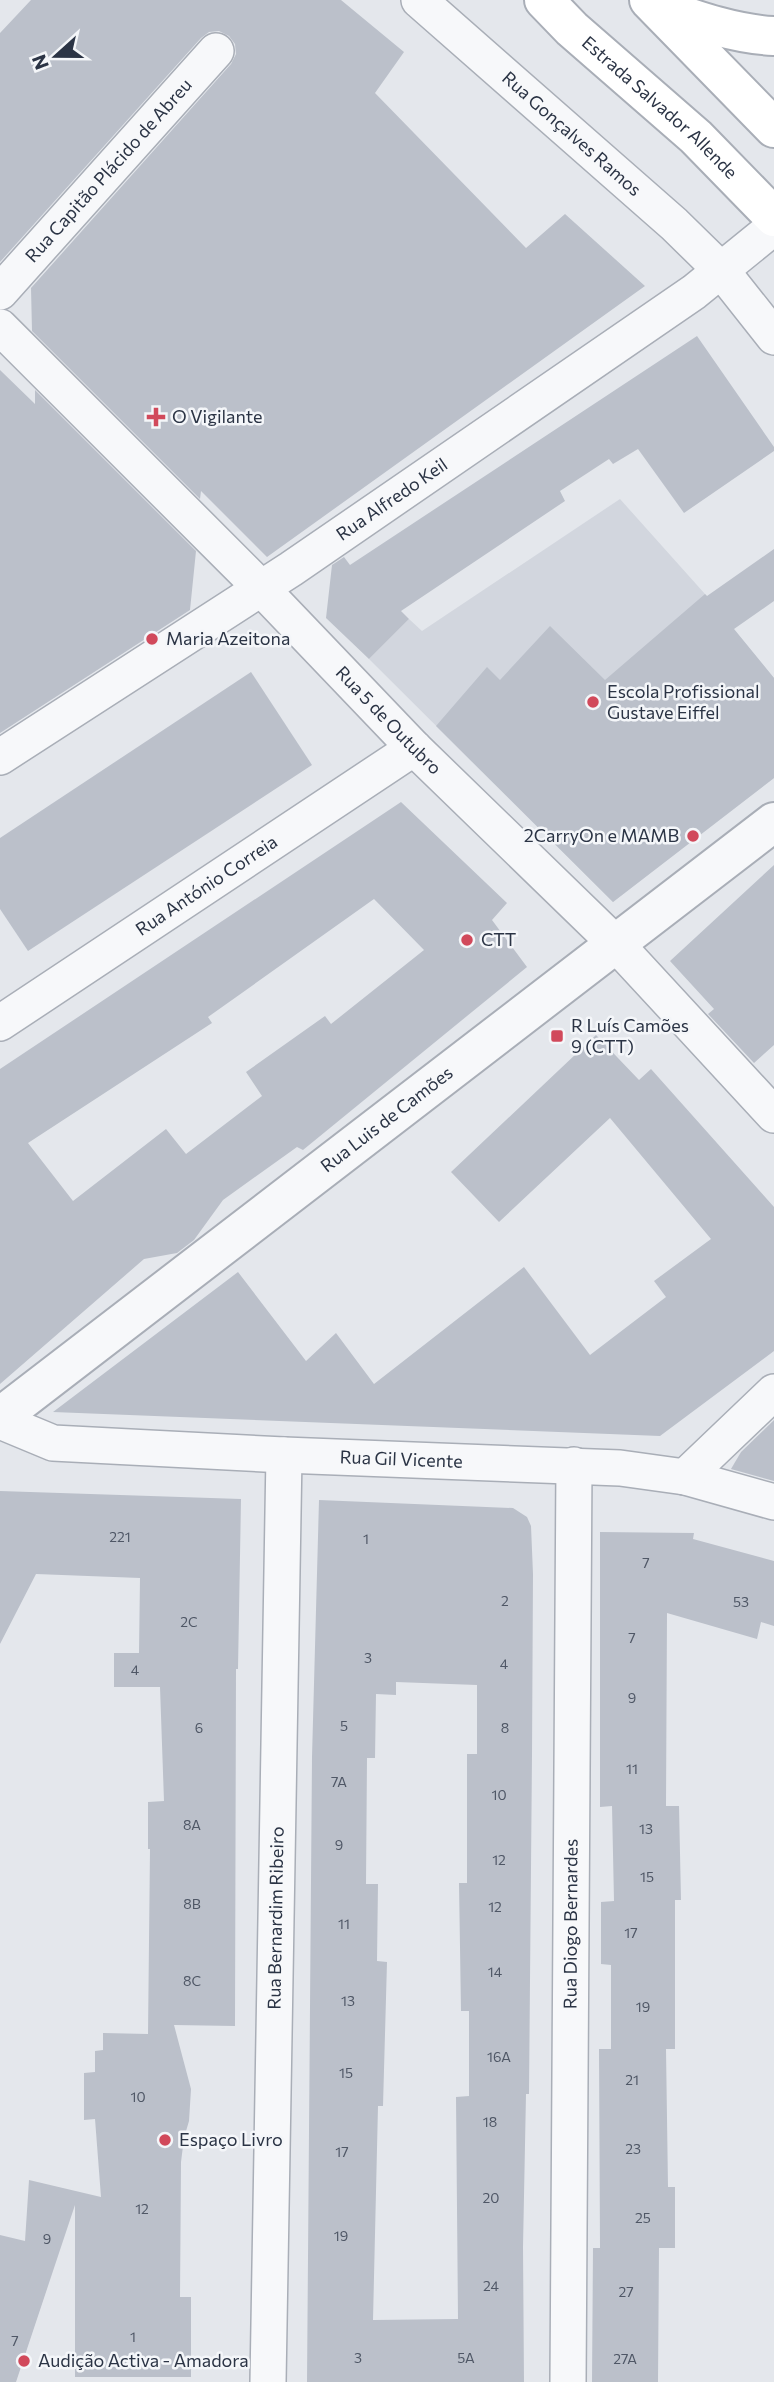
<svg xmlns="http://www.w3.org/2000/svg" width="774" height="2382" viewBox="0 0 774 2382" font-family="Commissioner,sans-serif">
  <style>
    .built { fill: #d2d6de }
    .building { fill: #bbc0ca; fill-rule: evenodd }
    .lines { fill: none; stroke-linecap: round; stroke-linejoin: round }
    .minor-casing { stroke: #a9aeb7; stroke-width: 38 }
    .tertiary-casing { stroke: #a9aeb7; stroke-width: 42 }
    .secondary-casing { stroke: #a9aeb7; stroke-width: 42 }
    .minor { stroke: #f7f8fa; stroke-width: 35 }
    .tertiary { stroke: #f7f8fa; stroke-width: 38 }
    .secondary { stroke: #fff; stroke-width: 38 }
    .poi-dot { fill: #d1495b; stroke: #f4f6f9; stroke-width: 2.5 }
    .labels { text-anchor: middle; stroke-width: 5; stroke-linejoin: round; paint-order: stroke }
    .number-label { font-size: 14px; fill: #4f5766 }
    .street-label { font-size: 18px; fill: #2b3445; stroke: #f4f6f9 }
    .poi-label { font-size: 18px; fill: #2b3445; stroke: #f4f6f9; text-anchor: start }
  </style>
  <rect width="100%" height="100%" fill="#e4e7ec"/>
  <!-- built -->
  <path class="built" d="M 620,499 L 705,594 L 774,678 L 774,778 L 613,902 L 369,659 L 409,619 L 422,631 Z"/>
  <!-- building -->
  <g class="building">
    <path d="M 31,0 L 341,0 L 404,52 L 375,93 L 526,248 L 565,214 L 645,286 L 267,557 L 201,491 L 200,499 L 32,331 L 31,288 L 231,64 L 236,54 L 235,44 L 229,36 L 219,31 L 209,32 L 201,38 L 0,262 L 0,33 Z"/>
    <path d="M 697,336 L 774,447 L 774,451 L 684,513 L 638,449 L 613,464 L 609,459 L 560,491 L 565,501 L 401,611 L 409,619 L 369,659 L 326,618 L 332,565 L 344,557 L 350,565 Z"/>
    <path d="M 0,370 L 35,404 L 35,390 L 196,551 L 190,610 L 0,733 Z"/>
    <path d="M 774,549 L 774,601 L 734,629 L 774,678 L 774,778 L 613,902 L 436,726 L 487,667 L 500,680 L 550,626 L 605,680 L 705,594 L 707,596 Z"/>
    <path d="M 251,672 L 312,765 L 28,951 L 0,909 L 0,838 Z"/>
    <path d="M 401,802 L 507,903 L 492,920 L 527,967 L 303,1150 L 297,1147 L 223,1200 L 194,1240 L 177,1253 L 144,1259 L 0,1384 L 0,1069 ZM 374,899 L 424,950 L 331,1024 L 325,1016 L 246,1072 L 262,1096 L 186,1154 L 166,1129 L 73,1201 L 28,1143 L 212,1023 L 208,1017 Z"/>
    <path d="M 774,865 L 774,1045 L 754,1063 L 708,1014 L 714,1009 L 670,961 Z"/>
    <path d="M 596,1035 L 639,1080 L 651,1069 L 774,1207 L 774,1351 L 660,1436 L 53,1412 L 238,1272 L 306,1361 L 336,1333 L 374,1384 L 524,1267 L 590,1355 L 666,1297 L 654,1281 L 711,1239 L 610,1118 L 499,1222 L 451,1172 Z"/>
    <path d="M 774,1420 L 774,1481 L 731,1469 L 741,1452 Z"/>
    <path d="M 0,1491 L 241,1499 L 238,1669 L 236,1669 L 235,2026 L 174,2025 L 191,2089 L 189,2121 L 184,2138 L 181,2162 L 180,2297 L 191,2297 L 191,2377 L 75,2377 L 75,2205 L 16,2382 L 0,2382 L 0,2235 L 25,2241 L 29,2180 L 101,2197 L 95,2119 L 84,2120 L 84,2073 L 95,2072 L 95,2051 L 103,2050 L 103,2033 L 148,2034 L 150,1849 L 148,1849 L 148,1802 L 164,1801 L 160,1687 L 114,1687 L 114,1653 L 139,1653 L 140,1578 L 36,1574 L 0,1644 Z"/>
    <path d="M 319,1500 L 513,1508 L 527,1517 L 531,1526 L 533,1574 L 532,1755 L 529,2094 L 526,2094 L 523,2247 L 524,2382 L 307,2382 L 312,1757 ZM 396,1682 L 477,1685 L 477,1754 L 467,1754 L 467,1883 L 459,1883 L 461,2011 L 469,2011 L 469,2096 L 456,2097 L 458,2319 L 373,2320 L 378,2106 L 383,2106 L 387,1962 L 377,1961 L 378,1884 L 366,1884 L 367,1758 L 375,1758 L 376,1694 L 396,1695 Z"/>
    <path d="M 600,1532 L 694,1533 L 693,1539 L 774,1561 L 774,1626 L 761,1622 L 757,1639 L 667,1613 L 666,1806 L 679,1806 L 681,1900 L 675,1900 L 675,2049 L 666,2049 L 668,2187 L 675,2187 L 675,2248 L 659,2248 L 658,2382 L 592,2382 L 593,2248 L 600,2248 L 599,2049 L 611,2049 L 611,1965 L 601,1964 L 601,1902 L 614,1901 L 612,1806 L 600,1807 Z"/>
  </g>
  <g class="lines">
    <!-- minor casing -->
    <g class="minor-casing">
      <g id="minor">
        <path id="s1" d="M 419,0 L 674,224 L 721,270 L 774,337"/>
        <path id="s2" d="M 0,292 L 216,51"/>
        <path id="s3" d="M 0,327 L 261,588 L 414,748 L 615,943 L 774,1115"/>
        <path id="s4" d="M 0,757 L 291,569 L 694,292 L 774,227"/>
        <path id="s5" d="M 0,1023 L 414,748"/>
        <path id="s6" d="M 0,1421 L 53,1443 L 284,1455 L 620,1468 L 685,1477 L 774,1502"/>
        <path d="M 685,1477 L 774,1392"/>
        <path id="s7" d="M 268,2382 L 284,1455"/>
        <path id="s8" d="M 568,2382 L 574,1465"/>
      </g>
    </g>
    <!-- tertiary casing -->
    <g class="tertiary-casing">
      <g id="tertiary">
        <path id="s9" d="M 0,1417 L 774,822"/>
      </g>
    </g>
    <!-- secondary casing -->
    <g class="secondary-casing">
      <g id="secondary">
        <path id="s10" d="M 544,0 L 572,29 L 696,137 L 774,217"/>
        <path d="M 649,0 L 774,128"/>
        <path d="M 661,8 C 698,21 735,34 774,36"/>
      </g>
    </g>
    <!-- minor -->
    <use href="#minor" class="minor"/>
    <!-- tertiary -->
    <use href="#tertiary" class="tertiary"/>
    <!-- secondary -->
    <use href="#secondary" class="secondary"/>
  </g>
  <!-- markers -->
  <g class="poi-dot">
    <path d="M152.5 406.5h7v7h7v7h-7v7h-7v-7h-7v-7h7z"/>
    <circle cx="152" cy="639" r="7"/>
    <circle cx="593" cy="702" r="7"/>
    <circle cx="693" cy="836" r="7"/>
    <circle cx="467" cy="940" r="7"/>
    <rect x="550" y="1029" width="14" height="14" rx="3.5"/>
    <circle cx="165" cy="2140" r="7"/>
    <circle cx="24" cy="2361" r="7"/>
  </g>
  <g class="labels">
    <!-- number labels -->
    <g class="number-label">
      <text x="120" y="1542">221</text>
      <text x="366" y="1544">1</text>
      <text x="646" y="1568">7</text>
      <text x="505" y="1606">2</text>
      <text x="741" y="1607">53</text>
      <text x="189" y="1627">2C</text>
      <text x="632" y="1643">7</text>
      <text x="368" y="1663">3</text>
      <text x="504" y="1669">4</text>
      <text x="135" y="1675">4</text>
      <text x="632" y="1703">9</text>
      <text x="344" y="1731">5</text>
      <text x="199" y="1733">6</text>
      <text x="505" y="1733">8</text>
      <text x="632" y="1774">11</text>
      <text x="339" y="1787">7A</text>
      <text x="499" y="1800">10</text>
      <text x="192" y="1830">8A</text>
      <text x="646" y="1834">13</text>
      <text x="339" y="1850">9</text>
      <text x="499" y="1865">12</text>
      <text x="647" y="1882">15</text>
      <text x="192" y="1909">8B</text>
      <text x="495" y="1912">12</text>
      <text x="344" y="1929">11</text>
      <text x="631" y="1938">17</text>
      <text x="495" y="1977">14</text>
      <text x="192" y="1986">8C</text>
      <text x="348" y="2006">13</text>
      <text x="643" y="2012">19</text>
      <text x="499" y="2062">16A</text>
      <text x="346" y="2078">15</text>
      <text x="632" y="2085">21</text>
      <text x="138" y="2102">10</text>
      <text x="490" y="2127">18</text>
      <text x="633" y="2154">23</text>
      <text x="342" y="2157">17</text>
      <text x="491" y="2203">20</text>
      <text x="142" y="2214">12</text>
      <text x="643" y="2223">25</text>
      <text x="341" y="2241">19</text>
      <text x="47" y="2244">9</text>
      <text x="491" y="2291">24</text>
      <text x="626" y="2297">27</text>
      <text x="133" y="2342">1</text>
      <text x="15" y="2346">7</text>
      <text x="358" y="2363">3</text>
      <text x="466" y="2363">5A</text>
      <text x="625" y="2364">27A</text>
    </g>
    <!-- street labels -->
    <g class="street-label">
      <text dy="6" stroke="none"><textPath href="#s10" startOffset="158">Estrada Salvador Allende</textPath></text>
      <text dy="6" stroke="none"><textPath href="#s1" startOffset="203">Rua Gonçalves Ramos</textPath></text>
      <text dy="6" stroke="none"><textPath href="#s2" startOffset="163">Rua Capitão Plácido de Abreu</textPath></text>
      <text dy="6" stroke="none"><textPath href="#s4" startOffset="469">Rua Alfredo Keil</textPath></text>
      <text dy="6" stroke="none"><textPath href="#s3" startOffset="553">Rua 5 de Outubro</textPath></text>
      <text dy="6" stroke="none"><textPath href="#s5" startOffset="248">Rua António Correia</textPath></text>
      <text dy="6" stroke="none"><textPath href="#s9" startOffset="488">Rua Luis de Camões</textPath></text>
      <text dy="6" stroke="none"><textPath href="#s6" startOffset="406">Rua Gil Vicente</textPath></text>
      <text dy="6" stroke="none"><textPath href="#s7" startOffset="464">Rua Bernardim Ribeiro</textPath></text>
      <text dy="6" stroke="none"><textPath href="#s8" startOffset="458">Rua Diogo Bernardes</textPath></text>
    </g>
    <!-- poi labels -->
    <g class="poi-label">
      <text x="172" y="423">O Vigilante</text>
      <text x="166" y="645">Maria Azeitona</text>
      <text x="607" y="698">Escola Profissional<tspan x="607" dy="21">Gustave Eiffel</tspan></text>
      <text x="679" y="842" text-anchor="end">2CarryOn e MAMB</text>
      <text x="481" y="946">CTT</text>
      <text x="571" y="1032">R Luís Camões<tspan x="571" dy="21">9 (CTT)</tspan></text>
      <text x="179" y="2146">Espaço Livro</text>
      <text x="38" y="2367">Audição Activa - Amadora</text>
    </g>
  </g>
  <!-- north arrow -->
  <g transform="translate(56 56) rotate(249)" stroke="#f4f6f9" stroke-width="5" paint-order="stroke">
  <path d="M0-5L12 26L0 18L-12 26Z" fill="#2b3445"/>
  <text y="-10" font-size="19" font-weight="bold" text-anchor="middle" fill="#2b3445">N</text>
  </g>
</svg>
